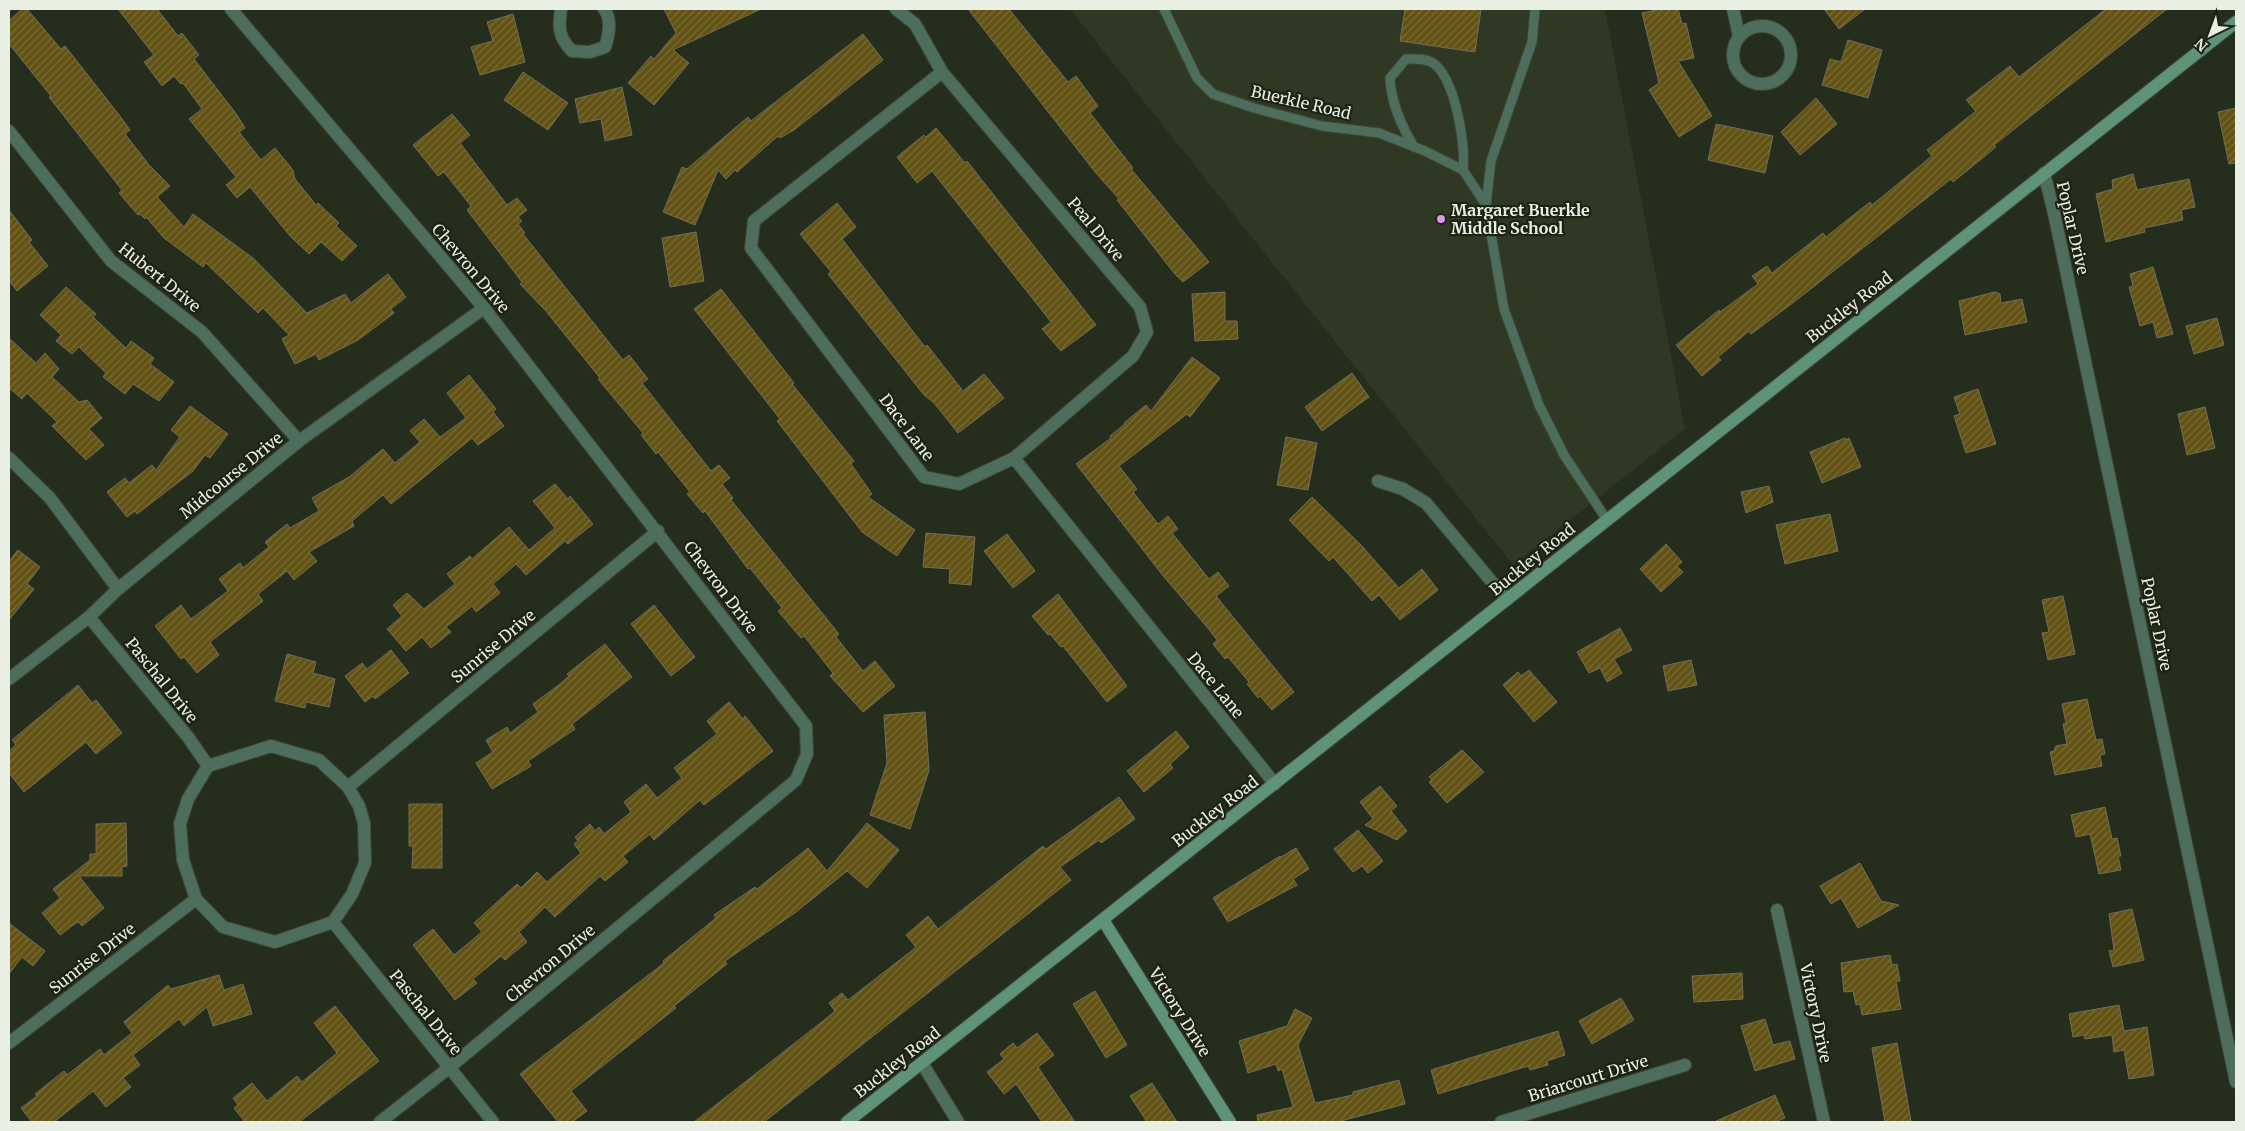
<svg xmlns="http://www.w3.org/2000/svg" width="2245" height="1131" viewBox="0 0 2245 1131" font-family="Merriweather,serif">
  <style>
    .built { fill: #2e3822 }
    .building { fill: url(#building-hatch); stroke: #736e5a }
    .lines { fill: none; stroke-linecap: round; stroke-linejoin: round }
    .lane-casing { stroke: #414839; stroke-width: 11 }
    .street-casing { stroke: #414839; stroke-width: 14 }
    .secondary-casing { stroke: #414839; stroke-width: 14 }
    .lane { stroke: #4d6d5d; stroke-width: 9 }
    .street { stroke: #4d6d5d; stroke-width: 12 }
    .secondary { stroke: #5e9279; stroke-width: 12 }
    .poi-dot { fill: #de98f2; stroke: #1c2313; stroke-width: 2 }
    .labels { text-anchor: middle; stroke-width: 4.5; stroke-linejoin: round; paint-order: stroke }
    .street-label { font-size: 16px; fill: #eaefe4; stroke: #1c2313 }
    .poi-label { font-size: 16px; font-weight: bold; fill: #eaefe4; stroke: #1c2313; text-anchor: start }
  </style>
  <defs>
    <pattern id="building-hatch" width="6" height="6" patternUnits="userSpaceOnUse" patternTransform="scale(1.25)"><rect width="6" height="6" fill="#625315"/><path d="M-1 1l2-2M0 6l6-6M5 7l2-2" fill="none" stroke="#796c37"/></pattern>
  </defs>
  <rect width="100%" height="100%" fill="#252d1d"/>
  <!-- built -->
  <path class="built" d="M 1070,9 L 1605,9 L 1685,429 L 1513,565 Z"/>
  <!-- building -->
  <g class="building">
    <path d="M 22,9 L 27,9 L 61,49 L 65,46 L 120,116 L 130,130 L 125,134 L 150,166 L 170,186 L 157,197 L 184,227 L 193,214 L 253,258 L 307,313 L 345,294 L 351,303 L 388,274 L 406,297 L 391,309 L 394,313 L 358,340 L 319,360 L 316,354 L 295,364 L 282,339 L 289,335 L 263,308 L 258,313 L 206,263 L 203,267 L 164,238 L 146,217 L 145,219 L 140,214 L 138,215 L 119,193 L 122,190 L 49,97 L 51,96 L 9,44 L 9,21 Z"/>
    <path d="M 118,9 L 157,9 L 178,36 L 182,33 L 199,55 L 194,59 L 237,115 L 245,128 L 239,132 L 261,160 L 275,148 L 293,170 L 295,179 L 316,205 L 318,203 L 339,223 L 336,226 L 357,246 L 342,261 L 321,242 L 309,254 L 290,236 L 250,187 L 237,198 L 226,185 L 236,177 L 189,119 L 202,109 L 183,83 L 181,84 L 174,76 L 162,86 L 144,62 L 154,55 Z"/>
    <path d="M 664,9 L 761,9 L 673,50 L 689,63 L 654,105 L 628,83 L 651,56 L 654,59 L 676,33 Z"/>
    <path d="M 968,9 L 1009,9 L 1068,82 L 1076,76 L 1098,106 L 1090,113 L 1133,168 L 1131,169 L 1209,262 L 1183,282 L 1174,273 L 1117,200 L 1119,199 L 1095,172 Z"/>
    <path d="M 1405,9 L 1481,9 L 1475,52 L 1400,41 Z"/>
    <path d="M 1661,9 L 1678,9 L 1682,24 L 1686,23 L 1694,58 L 1678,61 L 1712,116 L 1679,137 L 1649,90 L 1659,83 L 1642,13 Z"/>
    <path d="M 1824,9 L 1865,9 L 1839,29 Z"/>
    <path d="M 2106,9 L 2167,9 L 1994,145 L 1996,147 L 1953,182 L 1951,179 L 1794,302 L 1751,334 L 1749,331 L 1718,357 L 1721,360 L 1702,376 L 1676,345 L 1719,310 L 1720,312 L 1758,284 L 1752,276 L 1767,266 L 1772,273 L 1823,233 L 1826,237 L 1870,202 L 1872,205 L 1932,156 L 1927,150 L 1976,111 L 1966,100 L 1989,82 L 2010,66 L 2019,77 Z"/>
    <path d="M 513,14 L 525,62 L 480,75 L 471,47 L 493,41 L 487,22 Z"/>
    <path d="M 863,34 L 883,60 L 794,130 L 780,138 L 778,136 L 737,172 L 735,170 L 726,179 L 718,170 L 695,225 L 663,212 L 682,167 L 687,169 L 748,117 L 751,121 Z"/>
    <path d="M 1848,40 L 1882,50 L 1868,98 L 1822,85 L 1830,59 L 1841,62 Z"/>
    <path d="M 523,72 L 568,103 L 548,130 L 504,100 Z"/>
    <path d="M 622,87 L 632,135 L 605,141 L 601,119 L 580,123 L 575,99 Z"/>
    <path d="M 1816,98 L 1837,124 L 1800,155 L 1781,132 Z"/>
    <path d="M 2236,108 L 2236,163 L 2229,164 L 2218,112 Z"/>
    <path d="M 452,114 L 470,135 L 460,143 L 507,205 L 517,198 L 527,210 L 518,217 L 522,221 L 518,224 L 525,233 L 523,234 L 623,360 L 629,355 L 648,379 L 642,383 L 711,471 L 719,465 L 730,478 L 722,484 L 733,498 L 731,500 L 839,634 L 836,637 L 863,671 L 875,661 L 895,686 L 863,712 L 830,676 L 833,673 L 804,636 L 801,638 L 778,611 L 782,608 L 750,568 L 748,569 L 705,511 L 703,513 L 687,494 L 690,492 L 658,452 L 656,454 L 641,435 L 643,433 L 598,379 L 600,378 L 545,310 L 520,284 L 522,282 L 512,269 L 467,210 L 471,206 L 444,172 L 438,176 L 413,145 Z"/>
    <path d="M 1716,124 L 1773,136 L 1765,173 L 1708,160 Z"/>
    <path d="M 936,128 L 965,163 L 967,161 L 1096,325 L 1061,351 L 1042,329 L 1051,322 L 932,171 L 917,183 L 897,157 L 924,135 L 926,137 Z"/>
    <path d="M 2133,174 L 2137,190 L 2189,179 L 2195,207 L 2181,210 L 2183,220 L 2144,228 L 2145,232 L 2106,242 L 2096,194 L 2113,189 L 2112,180 Z"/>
    <path d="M 837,203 L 856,227 L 842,239 L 925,347 L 927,345 L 963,391 L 984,374 L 1004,398 L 958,433 L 934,403 L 924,395 L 882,342 L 828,274 L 831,272 L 800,234 Z"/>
    <path d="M 9,210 L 32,240 L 29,242 L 48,266 L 17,291 L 9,281 Z"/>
    <path d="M 696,232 L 704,281 L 670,287 L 662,238 Z"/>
    <path d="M 2153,267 L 2173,334 L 2157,338 L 2153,322 L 2140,326 L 2129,287 L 2133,286 L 2130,274 Z"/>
    <path d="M 66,287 L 96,314 L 93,317 L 126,348 L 131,341 L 154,358 L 150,364 L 174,382 L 159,401 L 133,384 L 125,394 L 103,377 L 106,373 L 79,347 L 72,354 L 56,341 L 61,335 L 40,315 Z"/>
    <path d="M 721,289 L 794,383 L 792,384 L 854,461 L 851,464 L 872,494 L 868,497 L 915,530 L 897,556 L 862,532 L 777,421 L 780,419 L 694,309 Z"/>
    <path d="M 1225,292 L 1225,321 L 1237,321 L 1238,339 L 1195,341 L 1192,294 Z"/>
    <path d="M 1995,292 L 2000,294 L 2001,303 L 2022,299 L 2027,322 L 1965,335 L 1959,301 Z"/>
    <path d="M 2217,318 L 2224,345 L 2194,354 L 2186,326 Z"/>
    <path d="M 9,338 L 36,363 L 45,353 L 59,369 L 52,377 L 79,402 L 87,400 L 102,418 L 89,429 L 104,445 L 86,460 L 52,426 L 57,422 L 27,393 L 22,399 L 9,388 Z"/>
    <path d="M 1192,357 L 1220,378 L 1190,417 L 1187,414 L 1119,466 L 1137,489 L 1133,492 L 1158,524 L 1168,516 L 1178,529 L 1172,533 L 1209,579 L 1218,572 L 1229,586 L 1216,596 L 1294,692 L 1272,710 L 1260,696 L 1258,698 L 1247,684 L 1249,682 L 1228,657 L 1225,659 L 1213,644 L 1217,640 L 1207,627 L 1164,577 L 1076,464 L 1111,438 L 1110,436 L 1125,424 L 1124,423 L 1146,405 L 1151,411 Z"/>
    <path d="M 1352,373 L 1369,397 L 1322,431 L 1305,407 Z"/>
    <path d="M 469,375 L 496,409 L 493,412 L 504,426 L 478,445 L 472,438 L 391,504 L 383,495 L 352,521 L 354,526 L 309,552 L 317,561 L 294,580 L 287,571 L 258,594 L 263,601 L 210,642 L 219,655 L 197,673 L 184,657 L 181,659 L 155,626 L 181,605 L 191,619 L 228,591 L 219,579 L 240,563 L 243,568 L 269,547 L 265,542 L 287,524 L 290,528 L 319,511 L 312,498 L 349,477 L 383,449 L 395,463 L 420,442 L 410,431 L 424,419 L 440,437 L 466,418 L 447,393 Z"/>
    <path d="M 1978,389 L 1996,444 L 1966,453 L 1954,416 L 1960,414 L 1954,397 Z"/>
    <path d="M 190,406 L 228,434 L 210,458 L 205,455 L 193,471 L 137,514 L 135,511 L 127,517 L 107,492 L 125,478 L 129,483 L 152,465 L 156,470 L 180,437 L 171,430 Z"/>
    <path d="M 2205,407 L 2215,448 L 2187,455 L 2178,414 Z"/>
    <path d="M 1286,437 L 1317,443 L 1308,490 L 1277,485 Z"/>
    <path d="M 1845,438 L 1845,440 L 1849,438 L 1861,467 L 1822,483 L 1810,452 Z"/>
    <path d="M 555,484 L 568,499 L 570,496 L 593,524 L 568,544 L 565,541 L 526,575 L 516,564 L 493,584 L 500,593 L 476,612 L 472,606 L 446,627 L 451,632 L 431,648 L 422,637 L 406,651 L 387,629 L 402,616 L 393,605 L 407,593 L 424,609 L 455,584 L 447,574 L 470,556 L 472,559 L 509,527 L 529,550 L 555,528 L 533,501 Z"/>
    <path d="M 1769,486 L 1773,502 L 1746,513 L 1741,492 Z"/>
    <path d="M 1312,497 L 1361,545 L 1399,588 L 1422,569 L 1438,590 L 1400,620 L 1379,595 L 1372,601 L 1333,557 L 1329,561 L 1289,520 Z"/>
    <path d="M 1830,514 L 1838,551 L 1785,564 L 1776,525 Z"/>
    <path d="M 926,533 L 975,537 L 971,585 L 949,583 L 950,569 L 923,567 Z"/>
    <path d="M 1007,534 L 1035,571 L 1013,588 L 984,551 Z"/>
    <path d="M 1666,544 L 1682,562 L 1677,566 L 1683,572 L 1661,592 L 1640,569 Z"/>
    <path d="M 18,550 L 40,567 L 27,584 L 34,589 L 9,620 L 9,561 Z"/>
    <path d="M 1058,594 L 1127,686 L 1107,702 L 1063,646 L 1061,647 L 1050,634 L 1048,635 L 1032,616 Z"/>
    <path d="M 2063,596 L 2075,654 L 2048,660 L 2042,633 L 2049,632 L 2042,600 Z"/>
    <path d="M 654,605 L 695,657 L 671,676 L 631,624 Z"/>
    <path d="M 1620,628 L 1632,650 L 1614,659 L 1622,673 L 1607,682 L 1600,668 L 1589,673 L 1577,652 Z"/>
    <path d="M 605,644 L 632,677 L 572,724 L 575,729 L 528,761 L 531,766 L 492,789 L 476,763 L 493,752 L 486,740 L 507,727 L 510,733 L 538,712 L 533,704 L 560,684 L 569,676 L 567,674 Z"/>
    <path d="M 391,650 L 409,673 L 375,699 L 373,696 L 365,702 L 345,676 L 362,663 L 367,669 Z"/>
    <path d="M 287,654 L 316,662 L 313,673 L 335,679 L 329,707 L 306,702 L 305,708 L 275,701 Z"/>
    <path d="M 1691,660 L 1697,685 L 1668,691 L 1663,666 Z"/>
    <path d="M 1529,670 L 1557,702 L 1534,722 L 1503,685 L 1518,672 L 1521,676 Z"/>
    <path d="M 78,685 L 92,703 L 96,700 L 122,733 L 96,754 L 86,742 L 24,792 L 9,773 L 9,751 L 16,745 L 12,740 Z"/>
    <path d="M 2087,699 L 2096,740 L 2102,739 L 2105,754 L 2100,755 L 2102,766 L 2055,775 L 2050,752 L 2054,751 L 2056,746 L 2067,744 L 2063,724 L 2066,723 L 2062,704 Z"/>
    <path d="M 729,702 L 743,719 L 745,716 L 773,751 L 704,805 L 700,800 L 654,840 L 650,834 L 623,856 L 628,862 L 605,881 L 600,876 L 555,917 L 545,907 L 519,932 L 527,942 L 505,960 L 501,956 L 473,979 L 477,983 L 455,1000 L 413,945 L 433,929 L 454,955 L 482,932 L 474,923 L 517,884 L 521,888 L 537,872 L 547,882 L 581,853 L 574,844 L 578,841 L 575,837 L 590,824 L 595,831 L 599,827 L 604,834 L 631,812 L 624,802 L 646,784 L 657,798 L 682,778 L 674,768 L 717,734 L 707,721 Z"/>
    <path d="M 925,712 L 929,770 L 910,829 L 870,815 L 887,763 L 884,715 Z"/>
    <path d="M 1176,731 L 1189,747 L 1170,764 L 1173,768 L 1144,792 L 1127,771 Z"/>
    <path d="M 1462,750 L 1484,772 L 1447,803 L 1429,782 L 1432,780 L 1429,777 Z"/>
    <path d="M 1380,786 L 1397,806 L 1391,811 L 1407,831 L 1397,840 L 1365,825 L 1373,819 L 1360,802 Z"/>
    <path d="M 1119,797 L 1135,819 L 1101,843 L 1099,840 L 1060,867 L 1071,880 L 764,1122 L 694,1122 L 823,1021 L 835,1011 L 829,1003 L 842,993 L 848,1000 L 914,949 L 916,947 L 906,935 L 928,916 L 938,929 L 1043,846 L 1046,849 Z"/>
    <path d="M 409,804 L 442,804 L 442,868 L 412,868 L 413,846 L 409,846 Z"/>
    <path d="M 2105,807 L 2112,839 L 2117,838 L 2121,856 L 2118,856 L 2121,870 L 2099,874 L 2090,834 L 2076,837 L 2071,815 Z"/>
    <path d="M 126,823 L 127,866 L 122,867 L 122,876 L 79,876 L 104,908 L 82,926 L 79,922 L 76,923 L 60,935 L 42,913 L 60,898 L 53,889 L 90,860 L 90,854 L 96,854 L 96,824 Z"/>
    <path d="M 867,823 L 899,850 L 867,888 L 847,871 L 796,912 L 725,961 L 727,964 L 674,1006 L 676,1008 L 571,1091 L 587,1111 L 572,1122 L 558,1122 L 520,1074 L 664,963 L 663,961 L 716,918 L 714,915 L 755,887 L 757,889 L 808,848 L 827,871 Z"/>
    <path d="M 1358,830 L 1383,861 L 1368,873 L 1362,866 L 1353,872 L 1334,849 Z"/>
    <path d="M 1296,848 L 1309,869 L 1293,879 L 1297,885 L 1228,922 L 1213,898 L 1280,856 L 1281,857 Z"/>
    <path d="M 1860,863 L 1881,901 L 1899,905 L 1858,928 L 1841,898 L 1831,904 L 1820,886 Z"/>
    <path d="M 2132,909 L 2144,960 L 2113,967 L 2109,951 L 2114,950 L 2109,914 Z"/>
    <path d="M 9,923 L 45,951 L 33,966 L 22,957 L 9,974 Z"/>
    <path d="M 1890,955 L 1892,965 L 1897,964 L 1900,981 L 1896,981 L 1901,1009 L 1862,1015 L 1860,1004 L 1856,1005 L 1853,991 L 1844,992 L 1841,963 Z"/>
    <path d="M 1742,973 L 1743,999 L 1694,1002 L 1692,976 Z"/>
    <path d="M 219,975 L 224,990 L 243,984 L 252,1014 L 213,1026 L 207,1007 L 184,1026 L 179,1019 L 133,1055 L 140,1065 L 123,1078 L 131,1087 L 106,1107 L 93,1091 L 54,1122 L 32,1122 L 21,1108 L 37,1096 L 35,1094 L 64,1071 L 67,1075 L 100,1049 L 104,1055 L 132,1033 L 124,1022 L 168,985 L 171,989 Z"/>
    <path d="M 1095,991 L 1127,1045 L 1106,1058 L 1073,1004 Z"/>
    <path d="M 1621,998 L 1634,1020 L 1592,1044 L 1579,1021 Z"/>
    <path d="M 2119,1005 L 2124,1031 L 2147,1027 L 2154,1075 L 2129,1079 L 2124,1050 L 2114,1052 L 2112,1035 L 2085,1039 L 2084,1035 L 2073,1037 L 2069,1014 Z"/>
    <path d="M 335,1006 L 379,1061 L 299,1122 L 245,1122 L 234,1108 L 238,1105 L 233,1098 L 252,1083 L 267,1101 L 297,1076 L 302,1082 L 337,1053 L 314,1023 Z"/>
    <path d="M 1295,1009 L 1312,1018 L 1298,1045 L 1315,1103 L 1353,1095 L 1353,1092 L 1399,1080 L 1405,1104 L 1337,1122 L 1258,1122 L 1257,1115 L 1293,1107 L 1282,1069 L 1278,1071 L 1276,1064 L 1248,1073 L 1239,1041 L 1287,1026 Z"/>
    <path d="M 1765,1019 L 1773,1045 L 1790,1041 L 1795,1059 L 1755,1071 L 1741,1026 Z"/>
    <path d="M 1558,1031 L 1565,1055 L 1547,1061 L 1548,1065 L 1530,1070 L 1528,1066 L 1438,1094 L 1431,1070 Z"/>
    <path d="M 1037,1033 L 1054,1055 L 1038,1067 L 1075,1122 L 1042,1122 L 1016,1084 L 1004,1094 L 987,1072 L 1004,1059 L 1000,1054 L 1013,1043 L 1017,1048 Z"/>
    <path d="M 1897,1043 L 1911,1121 L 1885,1122 L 1872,1048 Z"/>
    <path d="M 1152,1083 L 1177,1122 L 1147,1122 L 1130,1096 Z"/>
    <path d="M 1775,1095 L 1785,1118 L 1775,1122 L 1714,1122 Z"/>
  </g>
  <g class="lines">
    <!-- lane casing -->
    <g class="lane-casing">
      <g id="lane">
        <path d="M 1164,9 L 1197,78 L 1213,94 L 1254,108 L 1322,126 L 1379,133 L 1425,151 L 1463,170 L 1486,205"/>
        <path d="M 1535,9 L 1532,42 L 1491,161 L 1486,205 L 1504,309 L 1539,405 L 1564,455 L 1607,520"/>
        <path d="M 1414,147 C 1401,125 1391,103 1390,78 L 1406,59 C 1415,59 1425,58 1433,63 C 1455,78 1466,144 1463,170"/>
      </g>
    </g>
    <!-- street casing -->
    <g class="street-casing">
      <g id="street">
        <path d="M 231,9 L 484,308 L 806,726 L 807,754 L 796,780 L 450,1067 L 380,1122"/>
        <path d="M 561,9 C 558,28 559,38 572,51 L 590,52 L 605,47 C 609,35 612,19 604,9"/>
        <path d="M 896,9 L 915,24 L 942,72 L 1140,307 L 1147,332 L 1133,356 L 1014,458 L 959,484 L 924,477 L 751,248 L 754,221 L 942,72"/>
        <path d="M 1733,9 L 1739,36"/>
        <circle cx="1762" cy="55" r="29"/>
        <path d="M 9,131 L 111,261 L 202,332 L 299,441"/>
        <path d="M 2044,173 L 2054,213 L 2236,1082"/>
        <path d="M 9,458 L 50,498 L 118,589"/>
        <path d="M 1014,458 L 1275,784"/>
        <path d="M 1378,481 L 1403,489 L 1426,503 L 1507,600"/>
        <path d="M 89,617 L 188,737 L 208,766"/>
        <path d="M 9,679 L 89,617 L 118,589 L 299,441 L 484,308"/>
        <path d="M 271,746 L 319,760 L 348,787 L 359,806 L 364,823 L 365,863 L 352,894 L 333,922 L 275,942 L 223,927 L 196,899 L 183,860 L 180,824 L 188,799 L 208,766 Z"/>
        <path d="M 348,787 L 658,531"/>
        <path d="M 1777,910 L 1824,1122"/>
        <path d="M 333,922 L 493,1122"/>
        <path d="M 9,1043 L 196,899"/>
        <path d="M 922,1063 L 958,1122"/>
        <path d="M 1501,1122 L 1685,1065"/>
      </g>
    </g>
    <!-- secondary casing -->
    <g class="secondary-casing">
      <g id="secondary">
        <path d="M 1103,920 L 1230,1122"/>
        <path d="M 847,1122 L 2236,22"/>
      </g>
    </g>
    <!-- lane -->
    <use href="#lane" class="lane"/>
    <!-- street -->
    <use href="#street" class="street"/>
    <!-- secondary -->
    <use href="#secondary" class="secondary"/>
  </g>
  <!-- markers -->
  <circle class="poi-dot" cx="1441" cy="219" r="5"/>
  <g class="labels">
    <!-- street labels -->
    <g class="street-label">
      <text transform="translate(1301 102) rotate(13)" y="6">Buerkle Road</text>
      <text transform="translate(2073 228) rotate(77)" y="6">Poplar Drive</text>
      <text transform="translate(1096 229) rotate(50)" y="6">Peal Drive</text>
      <text transform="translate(471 268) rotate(50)" y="6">Chevron Drive</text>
      <text transform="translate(160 277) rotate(39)" y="6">Hubert Drive</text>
      <text transform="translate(1849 307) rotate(-38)" y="6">Buckley Road</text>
      <text transform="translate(907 427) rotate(53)" y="6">Dace Lane</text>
      <text transform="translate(231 475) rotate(-39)" y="6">Midcourse Drive</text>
      <text transform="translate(1532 559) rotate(-39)" y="6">Buckley Road</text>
      <text transform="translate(721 587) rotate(53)" y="6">Chevron Drive</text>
      <text transform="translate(2157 624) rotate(78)" y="6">Poplar Drive</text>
      <text transform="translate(493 646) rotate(-40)" y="6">Sunrise Drive</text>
      <text transform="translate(162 680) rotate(51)" y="6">Paschal Drive</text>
      <text transform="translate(1216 685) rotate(51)" y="6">Dace Lane</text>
      <text transform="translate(1215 811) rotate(-38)" y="6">Buckley Road</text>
      <text transform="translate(92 958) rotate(-38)" y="6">Sunrise Drive</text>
      <text transform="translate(550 963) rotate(-40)" y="6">Chevron Drive</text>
      <text transform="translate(426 1012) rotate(51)" y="6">Paschal Drive</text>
      <text transform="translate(1180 1012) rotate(58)" y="6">Victory Drive</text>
      <text transform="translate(1816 1013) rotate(78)" y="6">Victory Drive</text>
      <text transform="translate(897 1062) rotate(-38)" y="6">Buckley Road</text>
      <text transform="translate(1588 1078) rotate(-17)" y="6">Briarcourt Drive</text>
    </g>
    <!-- poi labels -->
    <g class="poi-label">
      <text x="1451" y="216">Margaret Buerkle<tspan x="1451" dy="18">Middle School</tspan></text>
    </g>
  </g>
  <!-- border -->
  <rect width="2245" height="1131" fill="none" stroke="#eaefe4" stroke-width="20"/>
  <!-- north arrow -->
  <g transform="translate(2210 35) rotate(222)" stroke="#1c2313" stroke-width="4" paint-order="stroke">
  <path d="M0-4L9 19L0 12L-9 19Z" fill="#eaefe4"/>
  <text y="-8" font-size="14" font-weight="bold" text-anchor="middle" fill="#eaefe4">N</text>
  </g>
</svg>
